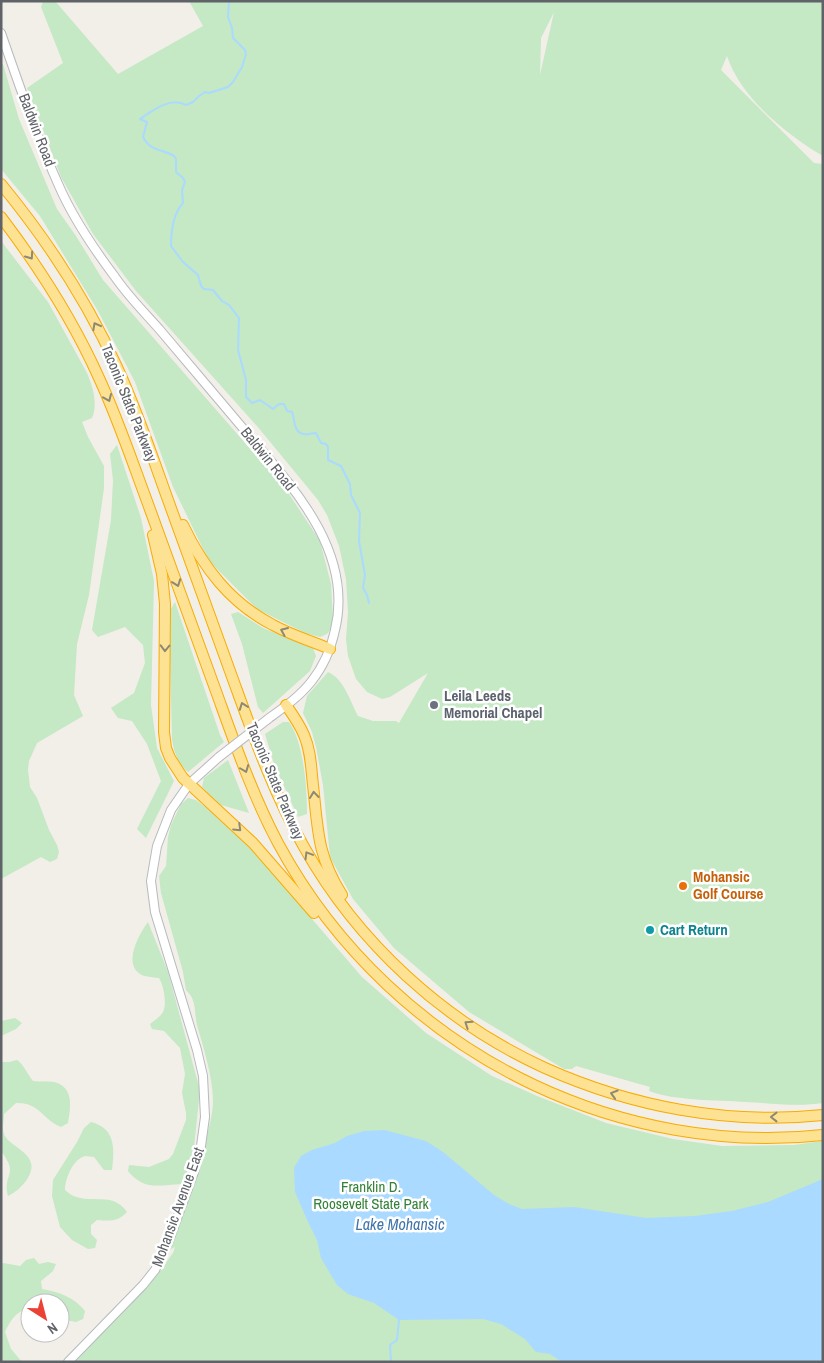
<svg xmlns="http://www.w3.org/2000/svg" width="824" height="1363" viewBox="0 0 824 1363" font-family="'Archivo Narrow',sans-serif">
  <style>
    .green { fill: #c5e8c5; fill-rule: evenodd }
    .water { fill: #aadaff }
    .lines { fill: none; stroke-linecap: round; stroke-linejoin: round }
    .stream { stroke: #aadaff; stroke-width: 2 }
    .secondary-casing { stroke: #b6babf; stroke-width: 10 }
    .highway-casing { stroke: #f9ab00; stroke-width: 12 }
    .secondary { stroke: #fff; stroke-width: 8 }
    .highway { stroke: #fde293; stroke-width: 10 }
    .secondary-bridge-casing { stroke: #b6babf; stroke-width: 10; stroke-linecap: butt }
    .secondary-bridge { stroke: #fff; stroke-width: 8 }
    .oneway { stroke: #8e8975 }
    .worship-dot { fill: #6b7280; stroke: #fff; stroke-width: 2 }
    .food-dot { fill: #e8710a; stroke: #fff; stroke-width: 2 }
    .culture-dot { fill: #0f9aa8; stroke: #fff; stroke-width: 2 }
    .labels { text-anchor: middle; stroke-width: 5; stroke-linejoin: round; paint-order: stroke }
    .street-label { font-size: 15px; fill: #5f6368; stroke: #fff }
    .worship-label { font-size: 15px; font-weight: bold; fill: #5b616d; stroke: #fff; text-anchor: start }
    .food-label { font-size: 15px; font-weight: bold; fill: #c56008; stroke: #fff; text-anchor: start }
    .culture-label { font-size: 15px; font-weight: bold; fill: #0d838f; stroke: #fff; text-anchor: start }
    .park-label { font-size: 15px; fill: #348238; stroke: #fff }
    .water-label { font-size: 16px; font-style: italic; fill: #4174aa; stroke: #fff }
  </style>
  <rect width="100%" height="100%" fill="#f1efe8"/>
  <!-- green -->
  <g class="green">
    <path d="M 43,1 L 55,1 L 118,74 L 203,26 L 189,1 L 823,1 L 823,156 C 786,134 741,98 727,56 L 721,70 L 814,163 L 823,164 L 823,1103 C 796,1107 772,1103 745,1102 C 717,1100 675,1101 649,1091 L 650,1087 L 576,1066 L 572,1069 L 564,1069 L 469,1012 L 394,948 L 353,899 L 330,857 L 323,785 L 316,747 L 312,732 L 303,713 L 307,696 L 328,672 C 344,679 350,701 358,716 L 373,721 L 396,721 L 399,723 L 428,673 L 390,697 L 382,699 L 367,692 L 356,679 L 348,656 L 346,639 L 348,612 L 346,579 L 339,546 L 327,515 L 318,500 L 257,426 L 136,291 L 93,234 L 61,177 L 27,88 L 63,63 L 41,7 ZM 554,12 L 540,75 L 541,38 Z"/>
    <path d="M 1,64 L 3,64 L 19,119 L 57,209 L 76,236 L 103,280 L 287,491 L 320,541 L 331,584 L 333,619 L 332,627 L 327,634 L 320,637 L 305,633 L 257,609 L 209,561 L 173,487 L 135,382 L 98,311 L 40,216 L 1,169 Z"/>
    <path d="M 1,241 L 48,302 L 87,373 C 93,387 98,404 92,418 L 82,422 L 88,437 L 104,466 L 104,488 L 89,595 L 77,644 L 74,695 L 83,716 L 37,743 L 29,761 L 28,770 L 30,787 L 37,798 L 49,830 L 57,845 L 59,852 L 57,859 L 50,862 L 41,857 L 1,879 Z"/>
    <path d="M 117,445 L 141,518 L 154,581 L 151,705 L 157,748 L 174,781 L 146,838 L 137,829 L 161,781 L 147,744 L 132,721 L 118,718 L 111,708 L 134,693 L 145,663 L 143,645 L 125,627 L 98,637 L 92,630 L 111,520 L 113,480 L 110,454 Z"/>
    <path d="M 175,602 L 220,735 L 224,742 L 188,772 C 177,762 174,752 172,739 L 169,612 Z"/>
    <path d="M 238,612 L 263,628 L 313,648 L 316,656 L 310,671 L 263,713 L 258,707 L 242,644 L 231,614 Z"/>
    <path d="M 283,722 L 289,722 C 304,743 307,789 307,814 L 298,817 L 274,764 L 265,734 Z"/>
    <path d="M 228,760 L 249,813 L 221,805 L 202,787 L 204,778 Z"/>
    <path d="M 188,798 L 196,800 L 204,806 L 249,846 L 362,977 L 426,1033 L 492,1076 L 537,1096 L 606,1123 L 673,1139 L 722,1146 L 794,1145 L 823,1141 L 823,1362 L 71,1362 L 157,1275 L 173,1253 L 175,1247 L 171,1249 L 170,1247 C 185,1213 197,1178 205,1142 C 209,1128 213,1114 213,1100 C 212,1074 204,1050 197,1025 C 194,1012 197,1000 186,990 L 183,972 L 161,893 L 159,876 L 166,866 L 168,837 L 171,825 L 181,804 Z"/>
    <path d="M 148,922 L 168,972 L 200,1090 L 193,1157 L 182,1184 C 159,1185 144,1191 128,1171 L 129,1165 L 149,1167 L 169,1159 L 173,1154 L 186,1120 L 186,1113 L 182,1093 L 185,1074 L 180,1048 L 164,1031 L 152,1029 L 150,1024 C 154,1021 161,1016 163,1012 C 167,1004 164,986 159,978 C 153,977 144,977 140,974 C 123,963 139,934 148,922 Z"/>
    <path d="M 15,1018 L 22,1023 L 16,1029 L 1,1036 L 1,1021 Z"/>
    <path d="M 17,1060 C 25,1066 27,1074 33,1081 C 40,1082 47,1081 54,1082 C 74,1087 71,1107 68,1123 L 61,1127 C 42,1119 39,1102 16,1103 L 4,1114 C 4,1120 2,1128 4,1134 C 10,1149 45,1154 26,1181 C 20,1188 16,1192 8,1196 C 2,1173 20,1176 1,1151 L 1,1062 L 9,1062 Z"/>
    <path d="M 91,1122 C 115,1128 115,1148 112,1170 L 104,1170 L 94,1157 C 91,1157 88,1156 86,1156 C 73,1158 65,1179 65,1190 C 84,1209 111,1188 127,1212 C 118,1222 109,1221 97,1220 L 91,1225 L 91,1234 L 97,1240 L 95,1248 L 88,1249 L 72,1240 L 60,1227 L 52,1196 L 53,1180 L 77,1142 L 84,1128 Z"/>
    <path d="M 34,1258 L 39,1264 L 48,1262 L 56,1264 L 53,1271 L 41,1281 L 42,1289 C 59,1292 74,1297 85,1311 L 83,1319 L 76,1322 L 60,1319 L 60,1303 L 30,1303 L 30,1310 C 16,1309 10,1322 5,1332 L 11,1349 L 22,1362 L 1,1362 L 1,1265 L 3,1263 L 20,1266 L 26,1260 Z"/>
  </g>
  <!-- water -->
  <path class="water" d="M 384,1130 L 426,1141 L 443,1152 L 494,1195 L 509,1204 L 522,1209 L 574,1207 L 646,1218 L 695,1216 L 732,1211 L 768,1202 L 823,1179 L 823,1362 L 562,1362 L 550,1354 L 536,1352 L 525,1339 L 501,1324 L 483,1319 L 399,1320 L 374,1303 L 348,1294 L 337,1285 L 321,1258 L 317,1240 L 308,1222 L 295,1192 L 294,1168 L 301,1156 L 312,1150 L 335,1143 L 347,1136 L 364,1131 Z"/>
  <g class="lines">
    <!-- stream -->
    <g class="stream">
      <path d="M 229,1 L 228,17 L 232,28 L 233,38 L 245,50 L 246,54 L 242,67 L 233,82 L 228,87 L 209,93 L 205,92 L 199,96 L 193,102 L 186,105 C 171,96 152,111 140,119 L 147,122 L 143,137 C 150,151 162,149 174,156 L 176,159 L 176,172 L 183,178 L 185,182 L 182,190 L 183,203 C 173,214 171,232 171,246 L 183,262 L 198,275 L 201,286 L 204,289 L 213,290 L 222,301 L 229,305 L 239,318 L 238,350 L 246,380 L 246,397 L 252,403 L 260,400 L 273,409 L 279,404 L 284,404 L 287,411 L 292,412 C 295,418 293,432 303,434 C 307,435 311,433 316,433 L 321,443 L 326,444 L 328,447 L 328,460 L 341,466 L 350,484 L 351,495 L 360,513 L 359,541 L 365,575 L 363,588 L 367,595 L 369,603"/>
      <path d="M 391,1362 L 390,1345 L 397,1340 L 399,1320"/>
    </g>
    <!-- secondary casing -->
    <g class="secondary-casing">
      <g id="secondary">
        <path d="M 1,33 C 19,85 37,137 59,186 C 73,218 94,249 115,277 C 128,296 145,313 160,330 C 189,364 218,399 247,433 C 293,487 354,552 335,630 C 331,649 323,667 311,682 C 299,697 283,708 268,719"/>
        <path d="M 68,1362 L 143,1285 L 155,1270 L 168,1243 L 194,1172 L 201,1146 L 205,1117 L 203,1076 L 197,1050 L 155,912 L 151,881 L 157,846 L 171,810 L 189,784 L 219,757"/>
      </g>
    </g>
    <!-- highway casing -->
    <g class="highway-casing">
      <g id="highway">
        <path d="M 1,184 C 47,240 87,301 117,367 C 137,410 152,456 168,500 C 190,562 213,623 235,685 C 255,740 275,796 304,847 C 358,943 444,1022 545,1068 C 632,1107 728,1125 823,1115"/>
        <path d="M 1,217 C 39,267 73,320 99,378 C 118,419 132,461 148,504 C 171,567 194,630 217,694 C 235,744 253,796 278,843 C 335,949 426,1034 534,1085 C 623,1127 725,1146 823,1135"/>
        <path d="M 183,525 C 203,567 230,603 273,625 C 291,635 311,641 330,649"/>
        <path d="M 153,535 L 162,574 L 165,604 L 164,732 L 166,748 L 170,758 L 183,778 L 253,843 L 314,913"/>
        <path d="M 286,705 C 293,715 300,725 304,735 C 311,751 311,768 313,785 C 318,830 317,855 342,895"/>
      </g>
    </g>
    <!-- secondary -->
    <use href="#secondary" class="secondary"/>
    <!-- highway -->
    <use href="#highway" class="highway"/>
    <!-- secondary-bridge casing -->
    <g class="secondary-bridge-casing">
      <path id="secondary-bridge" d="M 219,757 L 268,719"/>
    </g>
    <!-- secondary-bridge -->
    <use href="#secondary-bridge" class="secondary-bridge"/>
  </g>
  <!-- one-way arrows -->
  <defs><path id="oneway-chevron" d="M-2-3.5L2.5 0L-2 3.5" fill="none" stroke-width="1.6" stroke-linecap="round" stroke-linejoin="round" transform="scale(1.25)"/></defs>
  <g class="oneway">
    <use href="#oneway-chevron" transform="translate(30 256) rotate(55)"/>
    <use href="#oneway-chevron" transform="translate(96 326) rotate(-118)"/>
    <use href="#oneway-chevron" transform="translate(108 398) rotate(67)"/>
    <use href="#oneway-chevron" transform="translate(177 583) rotate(70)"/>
    <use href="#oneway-chevron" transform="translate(284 631) rotate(-157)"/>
    <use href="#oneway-chevron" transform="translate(165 648) rotate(91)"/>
    <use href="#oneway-chevron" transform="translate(243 706) rotate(-110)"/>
    <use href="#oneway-chevron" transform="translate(245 769) rotate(69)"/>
    <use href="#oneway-chevron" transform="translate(314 795) rotate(-96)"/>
    <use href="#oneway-chevron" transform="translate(238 828) rotate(44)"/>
    <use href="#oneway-chevron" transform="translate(308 855) rotate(-121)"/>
    <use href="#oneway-chevron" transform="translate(468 1024) rotate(-146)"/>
    <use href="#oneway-chevron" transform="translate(614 1094) rotate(-163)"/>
    <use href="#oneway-chevron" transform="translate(774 1117) rotate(180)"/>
  </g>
  <!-- markers -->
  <circle class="worship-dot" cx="434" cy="705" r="5"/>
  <circle class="food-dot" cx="683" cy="886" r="5"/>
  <circle class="culture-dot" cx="650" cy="930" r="5"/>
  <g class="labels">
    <!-- street labels -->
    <g class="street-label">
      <text transform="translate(37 130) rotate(69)" y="5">Baldwin Road</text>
      <text transform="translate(129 403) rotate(68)" y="5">Taconic State Parkway</text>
      <text transform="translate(268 459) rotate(51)" y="5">Baldwin Road</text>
      <text transform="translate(275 781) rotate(67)" y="5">Taconic State Parkway</text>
      <text transform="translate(178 1207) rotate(-70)" y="5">Mohansic Avenue East</text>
    </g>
    <!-- worship labels -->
    <g class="worship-label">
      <text x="444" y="701">Leila Leeds<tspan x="444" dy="17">Memorial Chapel</tspan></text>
    </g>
    <!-- food labels -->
    <g class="food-label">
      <text x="693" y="882">Mohansic<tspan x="693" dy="17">Golf Course</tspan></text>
    </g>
    <!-- culture labels -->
    <g class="culture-label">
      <text x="660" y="935">Cart Return</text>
    </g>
    <!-- park labels -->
    <g class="park-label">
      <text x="371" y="1192">Franklin D.<tspan x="371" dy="17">Roosevelt State Park</tspan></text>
    </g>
    <!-- water labels -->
    <g class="water-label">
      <text x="400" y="1230">Lake Mohansic</text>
    </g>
  </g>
  <!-- border -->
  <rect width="824" height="1363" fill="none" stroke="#5f6368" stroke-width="5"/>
  <!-- north arrow -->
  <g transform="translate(45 1318) rotate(144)"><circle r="24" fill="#ffffff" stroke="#bfc1c3"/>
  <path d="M0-4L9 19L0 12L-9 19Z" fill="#ea4335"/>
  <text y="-8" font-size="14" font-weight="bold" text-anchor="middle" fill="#5f6368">N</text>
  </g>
</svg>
